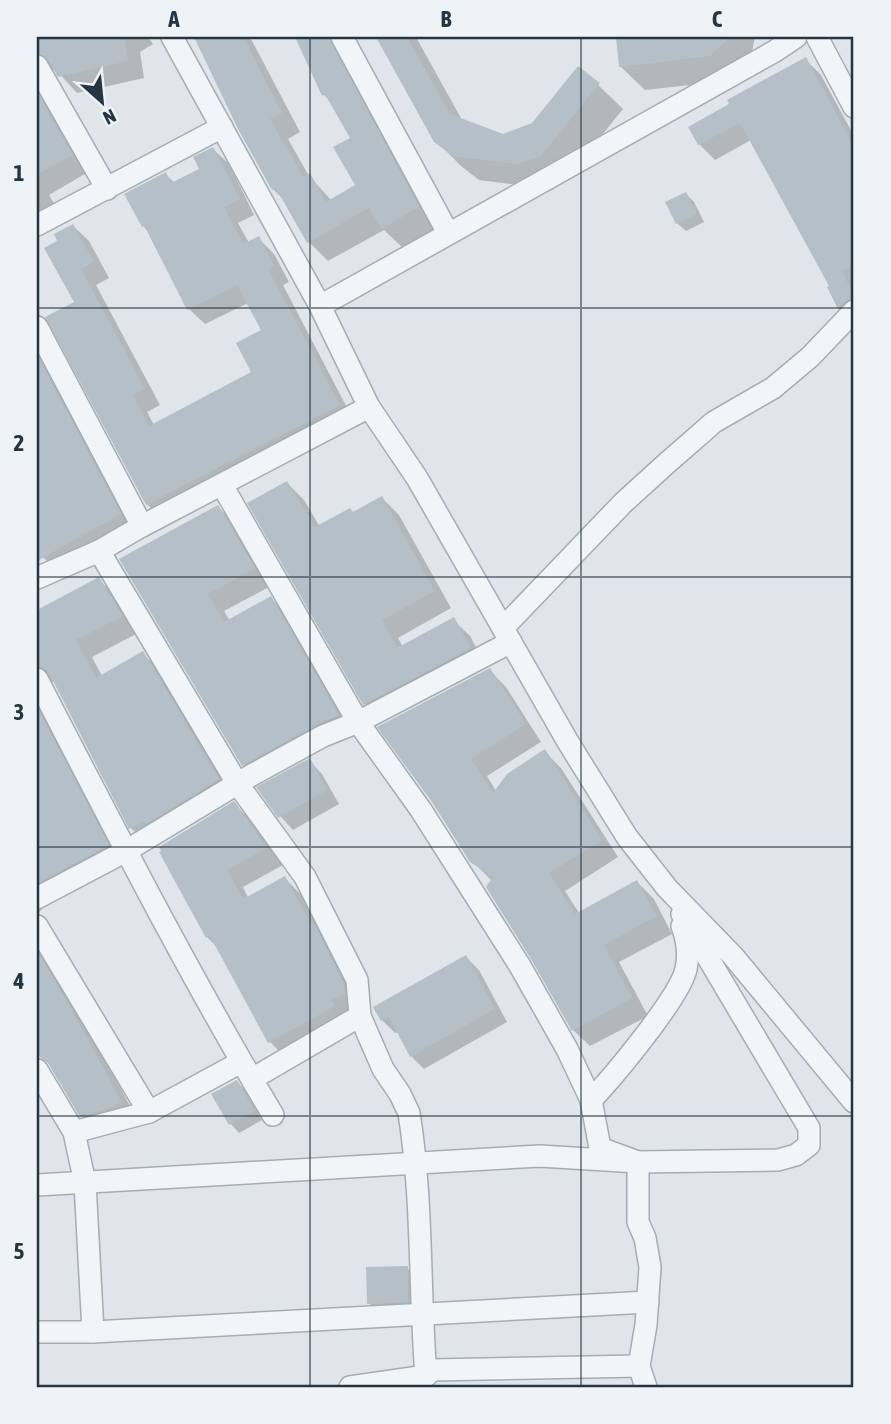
<svg xmlns="http://www.w3.org/2000/svg" width="891" height="1424" viewBox="0 0 891 1424" font-family="'Asap Condensed',sans-serif">
  <style>
    .shadow { fill: #0003 }
    .building { fill: #b5bfc7 }
    .lines { fill: none; stroke-linecap: round; stroke-linejoin: round }
    .minor-casing { stroke: #a4adb4; stroke-width: 24 }
    .minor { stroke: #f2f5f7; stroke-width: 21 }
    .grid { fill: none; stroke: #263542; stroke-width: 2; stroke-opacity: 0.55 }
    .neatline { fill: none; stroke: #263542; stroke-width: 2.5 }
    .grid-label { font-size: 23px; text-anchor: middle; font-weight: bold; fill: #263542 }
  </style>
  <rect width="100%" height="100%" fill="#dfe5ea"/>
  <!-- shadow -->
  <g class="shadow">
    <path d="M 37,37 L 148,37 L 153,44 L 140,52 L 144,78 L 77,93 L 55,69 L 43,76 L 88,172 L 49,195 L 64,220 L 37,235 Z"/>
    <path d="M 195,37 L 250,37 L 300,132 L 288,139 L 309,176 L 332,201 L 358,186 L 352,138 L 332,103 L 324,95 L 297,37 L 333,37 L 437,227 L 402,247 L 384,230 L 328,261 L 309,242 L 284,200 L 273,189 L 239,128 Z"/>
    <path d="M 378,37 L 416,37 L 462,120 L 503,135 L 533,124 L 598,85 L 623,109 L 565,181 L 541,188 L 479,180 L 461,166 L 436,141 Z"/>
    <path d="M 636,37 L 755,37 L 749,66 L 735,80 L 645,90 L 620,66 L 617,38 Z"/>
    <path d="M 806,60 L 821,75 L 854,136 L 854,323 L 839,308 L 830,288 L 832,287 L 751,140 L 715,160 L 699,144 Z"/>
    <path d="M 213,149 L 229,164 L 254,215 L 238,223 L 249,243 L 258,238 L 274,254 L 289,282 L 283,285 L 354,421 L 163,520 L 147,504 L 76,303 L 60,241 L 73,226 L 89,241 L 109,278 L 96,285 L 160,405 L 147,412 L 154,425 L 253,373 L 263,331 L 248,303 L 205,324 L 189,309 L 150,233 L 143,226 L 165,174 L 175,183 L 202,169 Z"/>
    <path d="M 686,194 L 694,202 L 704,222 L 686,231 L 677,223 Z"/>
    <path d="M 37,335 L 137,532 L 60,574 L 43,557 L 37,546 Z"/>
    <path d="M 287,483 L 304,500 L 320,527 L 353,514 L 382,498 L 399,515 L 451,608 L 398,638 L 403,647 L 453,620 L 470,636 L 486,666 L 381,720 L 365,703 Z"/>
    <path d="M 218,507 L 235,524 L 271,586 L 224,611 L 230,621 L 270,598 L 288,615 L 355,733 L 334,741 L 261,782 L 243,764 L 122,560 Z"/>
    <path d="M 99,580 L 116,596 L 138,633 L 92,657 L 102,676 L 143,654 L 160,670 L 235,796 L 147,844 L 131,828 L 55,681 L 42,689 L 124,862 L 47,903 L 37,915 L 37,650 L 39,649 L 37,643 L 43,640 L 37,628 L 37,612 Z"/>
    <path d="M 489,670 L 506,687 L 541,742 L 487,776 L 496,791 L 545,752 L 561,768 L 618,857 L 565,891 L 579,913 L 637,882 L 654,899 L 672,934 L 619,962 L 648,1016 L 590,1046 L 573,1030 L 492,881 L 472,861 L 433,801 Z"/>
    <path d="M 309,760 L 322,774 L 339,804 L 293,830 L 280,816 Z"/>
    <path d="M 234,803 L 250,820 L 283,865 L 243,887 L 248,898 L 285,878 L 301,895 L 361,1009 L 286,1058 L 270,1042 L 219,949 L 207,937 L 161,853 Z"/>
    <path d="M 37,933 L 86,1024 L 137,1119 L 98,1133 L 82,1116 L 53,1067 L 41,1055 L 37,1058 Z"/>
    <path d="M 466,957 L 479,970 L 507,1022 L 424,1069 L 411,1056 L 398,1032 L 395,1033 L 382,1020 Z"/>
    <path d="M 237,1082 L 245,1090 L 262,1120 L 239,1133 L 231,1124 L 214,1095 Z"/>
    <path d="M 407,1268 L 415,1276 L 416,1310 L 378,1312 L 369,1303 Z"/>
  </g>
  <!-- building -->
  <g class="building">
    <path d="M 37,37 L 124,37 L 128,61 L 58,77 L 48,59 L 37,53 Z"/>
    <path d="M 194,37 L 243,37 L 282,113 L 270,119 L 303,177 L 310,173 L 326,202 L 355,185 L 333,147 L 350,138 L 325,94 L 322,96 L 295,37 L 329,37 L 419,207 L 381,229 L 369,208 L 307,243 L 276,188 L 272,190 L 238,129 Z"/>
    <path d="M 376,37 L 407,37 L 450,114 L 503,134 L 532,123 L 578,66 L 600,83 L 540,157 L 516,164 L 453,156 L 434,142 Z"/>
    <path d="M 616,37 L 730,37 L 710,56 L 619,67 Z"/>
    <path d="M 806,57 L 854,147 L 854,265 L 843,271 L 854,298 L 845,301 L 838,309 L 827,287 L 829,286 L 740,123 L 698,145 L 688,127 L 729,104 L 727,100 Z"/>
    <path d="M 37,92 L 73,155 L 37,175 Z"/>
    <path d="M 213,147 L 240,199 L 224,207 L 243,244 L 259,236 L 274,266 L 268,269 L 340,405 L 146,505 L 45,317 L 74,302 L 44,248 L 57,241 L 54,234 L 73,224 L 94,262 L 81,269 L 145,389 L 133,395 L 149,426 L 251,372 L 236,343 L 261,330 L 237,285 L 187,310 L 144,225 L 142,227 L 124,194 L 166,172 L 171,183 L 199,169 L 193,157 Z"/>
    <path d="M 686,192 L 697,214 L 676,224 L 665,202 Z"/>
    <path d="M 37,355 L 121,514 L 37,561 Z"/>
    <path d="M 287,481 L 315,527 L 350,508 L 353,512 L 382,496 L 435,591 L 382,620 L 397,648 L 454,617 L 471,648 L 363,705 L 247,503 Z"/>
    <path d="M 218,505 L 255,568 L 208,594 L 224,622 L 271,596 L 339,715 L 317,724 L 242,766 L 119,559 Z"/>
    <path d="M 99,577 L 123,616 L 76,640 L 96,678 L 143,651 L 219,779 L 146,824 L 144,821 L 129,829 L 49,673 L 43,668 L 37,666 L 37,610 Z"/>
    <path d="M 490,668 L 526,724 L 471,759 L 493,793 L 507,774 L 545,749 L 602,840 L 549,873 L 575,914 L 637,880 L 657,916 L 604,945 L 632,998 L 572,1031 L 531,959 L 486,887 L 493,877 L 470,862 L 432,802 L 377,727 Z"/>
    <path d="M 37,707 L 109,845 L 37,883 Z"/>
    <path d="M 310,758 L 327,790 L 278,818 L 256,787 Z"/>
    <path d="M 234,801 L 267,848 L 227,870 L 243,899 L 285,876 L 311,925 L 314,923 L 344,984 L 345,993 L 331,1000 L 335,1006 L 268,1043 L 210,936 L 206,938 L 159,852 L 161,851 L 159,847 Z"/>
    <path d="M 37,951 L 69,1005 L 122,1102 L 108,1109 L 80,1117 L 48,1063 L 41,1058 L 37,1051 Z"/>
    <path d="M 466,955 L 495,1009 L 410,1057 L 389,1017 L 381,1021 L 373,1007 Z"/>
    <path d="M 237,1080 L 255,1111 L 229,1125 L 211,1094 Z"/>
    <path d="M 408,1266 L 408,1302 L 367,1304 L 366,1267 Z"/>
  </g>
  <g class="lines">
    <!-- minor casing -->
    <g class="minor-casing">
      <g id="minor">
        <path d="M 172,37 L 320,306 L 369,407 L 417,478 L 568,742 L 627,837 L 667,888 L 733,956 L 854,1102"/>
        <path d="M 342,37 L 448,233"/>
        <path d="M 817,37 L 854,107"/>
        <path d="M 37,66 L 107,189"/>
        <path d="M 37,225 L 222,127"/>
        <path d="M 320,306 L 775,51 L 796,37"/>
        <path d="M 37,327 L 142,526"/>
        <path d="M 222,485 L 358,722 L 421,810 L 520,966 L 567,1049 L 591,1100 L 600,1148 L 638,1162 L 638,1222 L 645,1238 L 650,1267 L 646,1325 L 639,1366 L 646,1387"/>
        <path d="M 99,551 L 237,783 L 305,877 L 357,980 L 360,1016 L 383,1069 L 400,1094 L 409,1113 C 423,1200 419,1289 426,1376"/>
        <path d="M 37,578 L 99,551 L 142,526 L 369,407"/>
        <path d="M 503,628 L 623,503 L 667,463 L 714,422 L 773,388 L 810,357 L 854,311"/>
        <path d="M 37,679 C 113,826 188,973 273,1115"/>
        <path d="M 37,898 L 126,851 L 250,776 L 323,736 L 358,722 L 511,642"/>
        <path d="M 37,926 L 149,1112"/>
        <path d="M 37,1070 L 74,1132 L 85,1183 L 93,1332"/>
        <path d="M 252,1079 L 360,1016"/>
        <path d="M 591,1100 C 613,1077 680,997 686,969 C 689,955 687,939 682,926"/>
        <path d="M 74,1132 L 149,1112 L 241,1062"/>
        <path d="M 37,1185 L 540,1156 L 638,1162 L 778,1160 L 796,1155 L 809,1145 L 809,1128 L 682,914"/>
        <path d="M 37,1332 L 93,1332 L 648,1302"/>
        <path d="M 350,1387 L 426,1376 L 432,1370 L 639,1366"/>
      </g>
    </g>
    <!-- minor -->
    <use href="#minor" class="minor"/>
  </g>
  <!-- grid -->
  <path class="grid" d="M 310,37 L 310,1387M 581,37 L 581,1387M 37,308 L 854,308M 37,577 L 854,577M 37,847 L 854,847M 37,1116 L 854,1116"/>
  <!-- border -->
  <rect width="891" height="1424" fill="none" stroke="#eef3f7" stroke-width="77"/>
  <!-- north arrow -->
  <g transform="translate(102 102) rotate(153)" stroke="#eef3f7" stroke-width="5" paint-order="stroke">
  <path d="M0-5L12 26L0 18L-12 26Z" fill="#263542"/>
  <text y="-10" font-size="19" font-weight="bold" text-anchor="middle" fill="#263542">N</text>
  </g>
  <rect x="38" y="38" width="814" height="1348" class="neatline"/>
  <g class="grid-label">
    <text x="174" y="27">A</text>
    <text x="446" y="27">B</text>
    <text x="717" y="27">C</text>
    <text x="19" y="181">1</text>
    <text x="19" y="451">2</text>
    <text x="19" y="720">3</text>
    <text x="19" y="989">4</text>
    <text x="19" y="1259">5</text>
  </g>
</svg>
